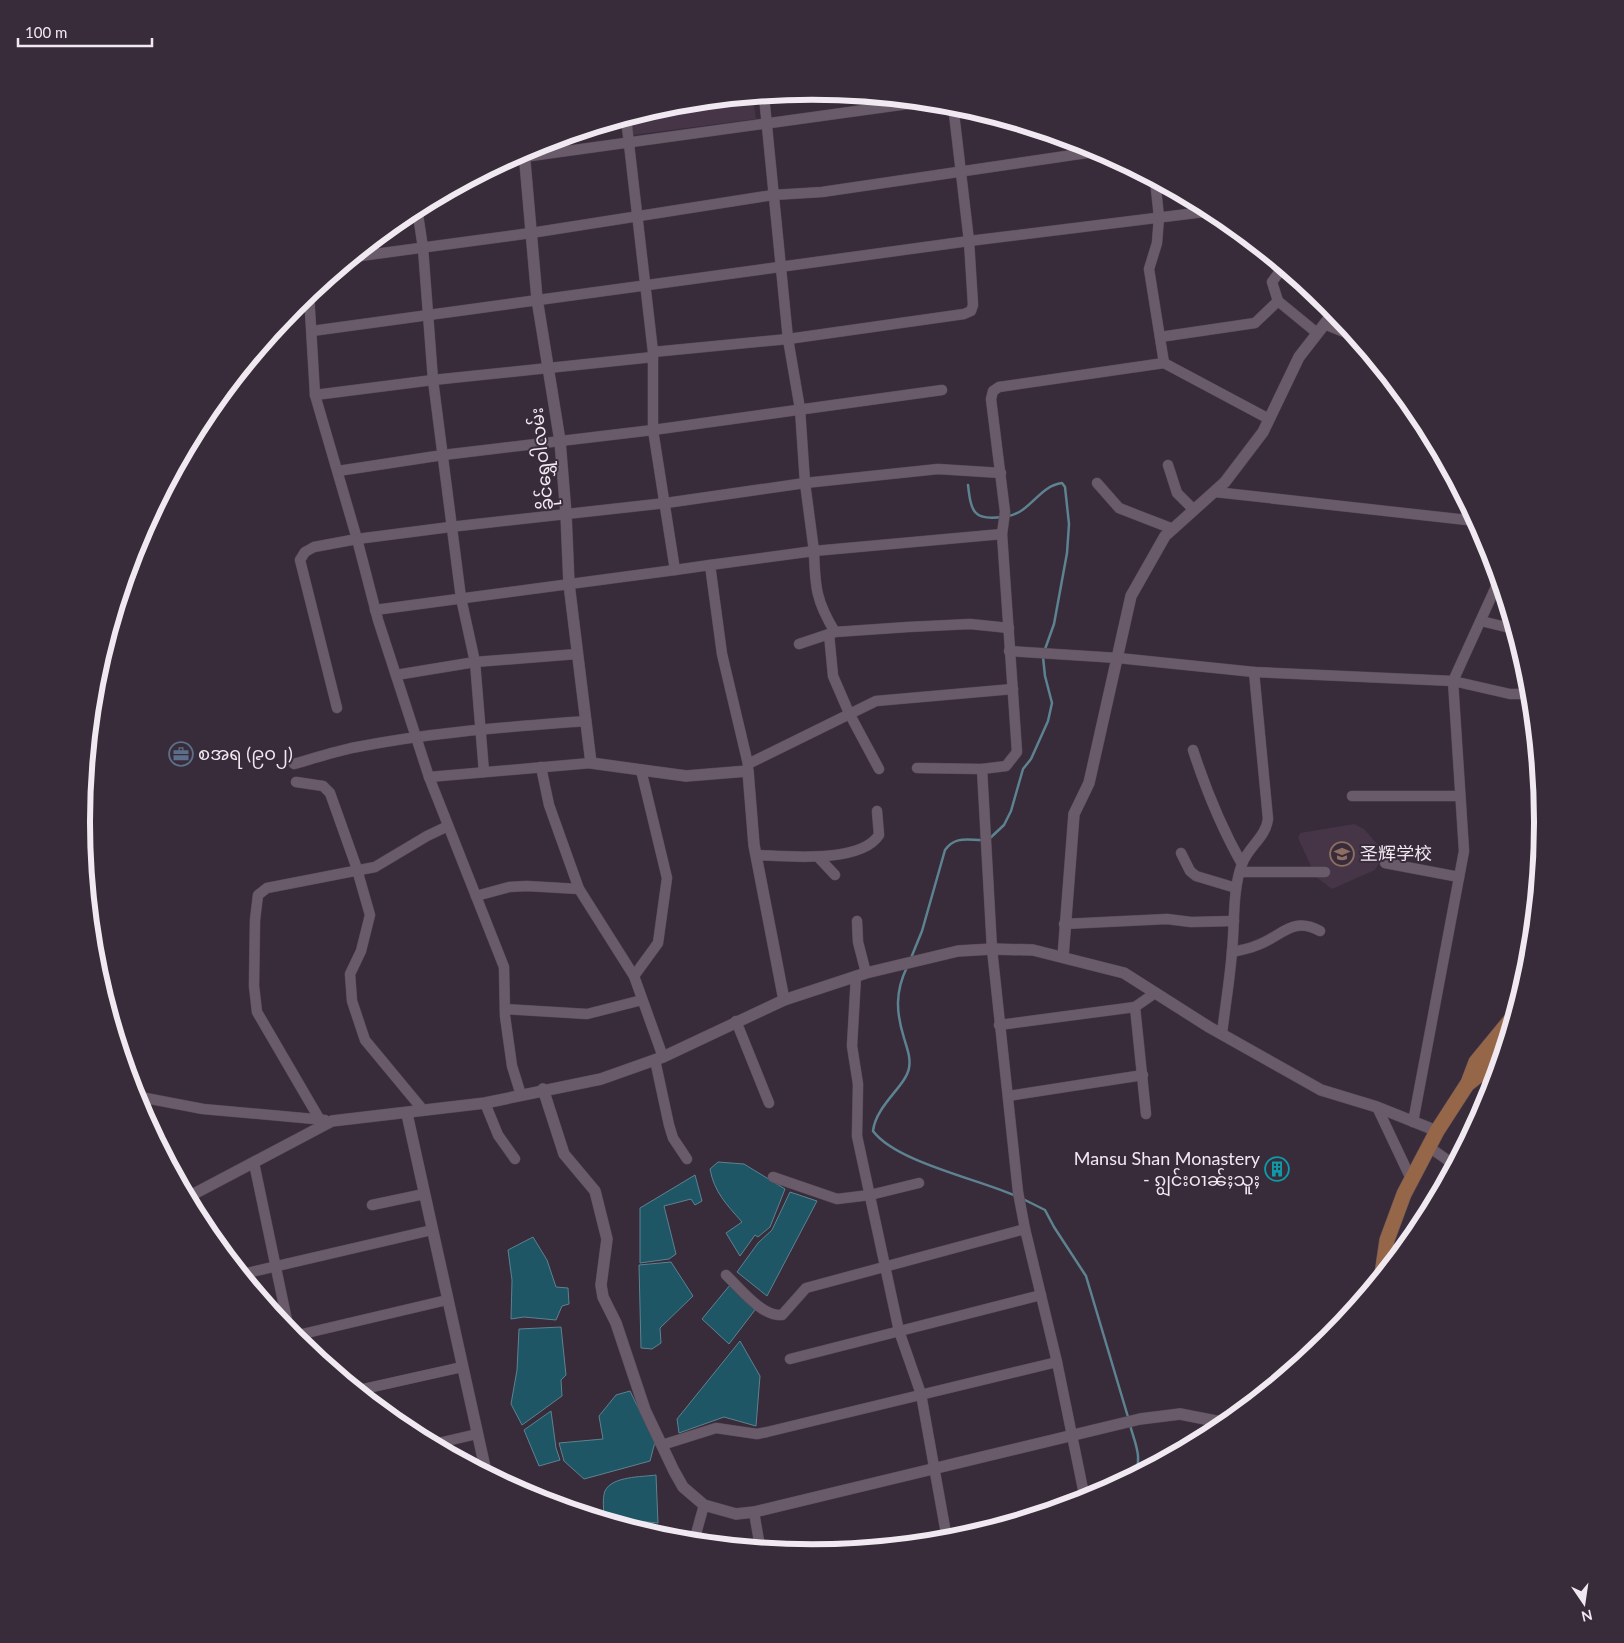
<svg xmlns="http://www.w3.org/2000/svg" width="1624" height="1643" viewBox="0 0 1624 1643" font-family="Lato,'Noto Sans SC','Noto Sans Myanmar',sans-serif">
  <style>
    .built { fill: #463447 }
    .water { fill: #1e5666; stroke: #5d8290 }
    .lines { fill: none; stroke-linecap: round; stroke-linejoin: round }
    .stream { stroke: #5d8290; stroke-width: 2.5 }
    .minor-casing { stroke: #564b57; stroke-width: 11 }
    .tertiary-casing { stroke: #564b57; stroke-width: 12 }
    .primary-casing { stroke: #564b57; stroke-width: 16 }
    .minor { stroke: #6a5b6b; stroke-width: 10 }
    .tertiary { stroke: #6a5b6b; stroke-width: 11 }
    .primary { stroke: #956648; stroke-width: 15 }
    .labels { text-anchor: middle; stroke-width: 4; stroke-linejoin: round; paint-order: stroke }
    .street-label { font-size: 18px; fill: #f1e9f2; stroke: #382b3a }
    .poi-label { font-size: 18px; fill: #f1e9f2; stroke: #382b3a; text-anchor: start }
    .rim { fill: none; stroke: #f1e9f2; stroke-width: 6 }
  </style>
  <rect width="100%" height="100%" fill="#382b3a"/>
  <!-- built -->
  <g class="built">
    <path d="M 753,97 L 756,119 L 633,135 L 630,117 L 670,105 Z"/>
    <path d="M 1354,824 L 1364,829 L 1378,845 L 1379,863 L 1375,870 L 1332,889 L 1316,877 L 1298,838 L 1300,833 Z"/>
  </g>
  <!-- water -->
  <g class="water">
    <path d="M 718,1162 L 744,1164 L 785,1189 L 770,1227 L 758,1237 L 755,1235 L 740,1256 L 726,1233 L 742,1222 C 727,1205 714,1192 710,1169 Z"/>
    <path d="M 695,1175 L 702,1201 L 695,1205 L 691,1199 L 664,1206 L 676,1254 L 669,1259 L 640,1263 L 640,1208 Z"/>
    <path d="M 790,1192 L 817,1201 L 767,1296 L 737,1272 L 758,1243 L 772,1230 Z"/>
    <path d="M 533,1237 L 547,1260 L 556,1287 L 568,1288 L 569,1304 L 562,1306 L 556,1320 L 524,1317 L 511,1319 L 512,1280 L 508,1250 Z"/>
    <path d="M 671,1262 L 693,1296 L 660,1328 L 661,1343 L 652,1349 L 641,1348 L 639,1265 Z"/>
    <path d="M 730,1285 L 758,1306 L 729,1344 L 702,1319 Z"/>
    <path d="M 561,1327 L 566,1375 L 561,1380 L 562,1396 L 522,1425 L 511,1404 L 517,1370 L 519,1329 Z"/>
    <path d="M 740,1341 L 760,1376 L 756,1426 L 724,1417 L 679,1433 L 677,1419 Z"/>
    <path d="M 630,1391 L 655,1442 L 650,1461 L 584,1479 L 564,1461 L 559,1443 L 603,1439 L 599,1416 L 616,1395 Z"/>
    <path d="M 551,1411 L 556,1448 L 560,1460 L 539,1466 L 524,1430 Z"/>
    <path d="M 656,1475 L 658,1523 L 604,1518 C 604,1510 602,1499 605,1491 C 612,1476 642,1477 656,1475 Z"/>
    <path d="M 621,1524 L 659,1526 L 660,1535 Z"/>
  </g>
  <g class="lines">
    <!-- stream -->
    <g class="stream">
      <path d="M 968,485 C 971,511 973,521 1002,517"/>
      <path d="M 1008,516 C 1031,512 1039,486 1062,483 L 1065,487 L 1069,524 L 1067,553 L 1054,624 L 1044,652"/>
      <path d="M 988,840 L 1004,825 L 1011,811 L 1023,769 L 1031,759 L 1048,721 L 1052,703 L 1045,676 L 1043,657"/>
      <path d="M 911,958 L 922,931 L 945,850 C 955,836 967,840 982,840"/>
      <path d="M 907,967 C 895,992 896,1012 904,1038 C 907,1048 911,1058 909,1068 C 906,1086 876,1105 873,1131 C 896,1162 978,1179 1016,1196"/>
      <path d="M 1023,1199 L 1045,1210 L 1054,1227 L 1086,1276 L 1128,1417"/>
      <path d="M 1130,1425 C 1134,1441 1145,1462 1132,1475"/>
    </g>
    <!-- minor casing -->
    <g class="minor-casing">
      <g id="minor">
        <path d="M 764,96 L 788,339 L 800,409 L 805,483 L 814,551 L 1002,534 L 1017,752 L 1006,766 L 982,769 L 917,768"/>
        <path d="M 626,118 L 653,352"/>
        <path d="M 509,159 L 922,102"/>
        <path d="M 1155,180 L 1159,217 L 1157,243 L 1149,269 L 1164,363"/>
        <path d="M 417,208 L 423,248 L 433,380 L 461,598 L 475,662 L 484,772"/>
        <path d="M 353,257 L 531,233 L 773,195 L 822,192 L 1100,151"/>
        <path d="M 1283,267 L 1272,282 L 1278,301 L 1317,333"/>
        <path d="M 309,294 L 315,395 L 357,539 L 378,620 L 429,777 L 504,967 L 505,1016 L 512,1066 L 521,1095"/>
        <path d="M 1324,324 L 1354,336"/>
        <path d="M 312,331 L 969,241 L 1212,211"/>
        <path d="M 1160,337 L 1255,323 L 1278,301"/>
        <path d="M 653,357 L 653,352 L 788,339 L 964,314 L 971,311 L 973,305 L 969,241 L 953,105"/>
        <path d="M 315,395 L 433,380 L 653,357 L 653,430 L 675,570 L 710,565"/>
        <path d="M 1168,465 L 1177,493 L 1194,510"/>
        <path d="M 338,471 L 443,455 L 653,430 L 942,390"/>
        <path d="M 1097,483 L 1119,508 L 1173,529"/>
        <path d="M 1215,492 L 1476,521"/>
        <path d="M 1002,534 L 1005,512 L 991,399 L 993,391 L 999,387 L 1164,363 L 1269,419"/>
        <path d="M 375,610 L 675,570"/>
        <path d="M 1481,621 L 1514,629"/>
        <path d="M 829,634 L 833,676 L 849,713 L 879,769"/>
        <path d="M 799,644 L 835,632 L 908,627 L 970,624 L 1009,628"/>
        <path d="M 1009,651 L 1118,658 L 1254,672 L 1453,681 L 1510,694 L 1530,694"/>
        <path d="M 396,675 L 475,662 L 577,654"/>
        <path d="M 337,708 L 300,560 L 305,552 L 314,547 L 357,539 L 450,527 L 666,503 L 805,483 L 938,469 L 1001,473"/>
        <path d="M 1193,750 C 1206,790 1221,827 1242,864"/>
        <path d="M 294,764 C 315,758 336,751 357,747 C 432,732 509,727 586,721"/>
        <path d="M 748,764 L 876,701 L 1013,689"/>
        <path d="M 541,767 L 549,805 L 579,889 L 634,976 L 663,1057"/>
        <path d="M 982,769 L 992,949 L 1018,1192 L 1025,1229 L 1057,1362 L 1085,1499"/>
        <path d="M 748,771 L 748,764 L 722,654 L 710,565 L 814,551 C 815,587 816,601 835,632"/>
        <path d="M 429,777 L 591,763"/>
        <path d="M 296,782 L 323,786 L 330,793 L 356,866 L 370,915 L 361,951 L 350,974 L 352,1001 L 365,1040 L 423,1110"/>
        <path d="M 1352,796 L 1460,796"/>
        <path d="M 1181,853 L 1190,871 L 1196,876 L 1236,888"/>
        <path d="M 756,855 C 786,856 860,864 879,835 L 877,811"/>
        <path d="M 819,858 L 835,875"/>
        <path d="M 1385,863 L 1459,877"/>
        <path d="M 1240,872 L 1325,872"/>
        <path d="M 476,896 L 509,887 L 527,886 L 579,889"/>
        <path d="M 857,921 L 858,942 L 866,973"/>
        <path d="M 1064,924 L 1167,919 L 1191,922 L 1234,921"/>
        <path d="M 1232,952 C 1240,950 1248,949 1255,946 C 1281,938 1291,915 1320,931"/>
        <path d="M 634,976 L 658,943 L 667,878 L 641,770"/>
        <path d="M 856,976 L 852,1046 L 858,1084 L 857,1136 L 899,1331 L 921,1394 L 947,1539"/>
        <path d="M 505,1009 L 587,1014 L 642,1000"/>
        <path d="M 736,1021 L 769,1103"/>
        <path d="M 999,1025 L 1135,1007"/>
        <path d="M 1222,1034 C 1225,1007 1230,979 1232,951 C 1235,923 1232,891 1242,864 C 1248,847 1266,837 1268,819 L 1254,672"/>
        <path d="M 655,1060 L 669,1125 L 673,1138 L 687,1159"/>
        <path d="M 135,1096 L 203,1109 L 325,1120"/>
        <path d="M 1008,1096 L 1143,1075"/>
        <path d="M 485,1103 L 498,1135 L 515,1159"/>
        <path d="M 1377,1107 L 1412,1181"/>
        <path d="M 1146,1114 L 1135,1007 L 1155,993"/>
        <path d="M 320,1120 L 257,1012 L 254,986 L 255,920 L 258,895 L 267,888 L 375,867 L 427,836 L 448,826"/>
        <path d="M 1413,1122 L 1464,851 L 1453,681 L 1499,580"/>
        <path d="M 1429,1147 L 1453,1164"/>
        <path d="M 254,1163 L 289,1330"/>
        <path d="M 773,1177 L 837,1199 L 870,1195 L 919,1183"/>
        <path d="M 372,1205 L 424,1194"/>
        <path d="M 243,1274 L 432,1230"/>
        <path d="M 726,1275 C 740,1288 762,1317 782,1315 L 806,1288 L 1025,1229"/>
        <path d="M 294,1336 L 447,1300"/>
        <path d="M 790,1359 L 1041,1295"/>
        <path d="M 359,1390 L 462,1367"/>
        <path d="M 434,1444 L 477,1434"/>
        <path d="M 662,1445 L 716,1428 L 757,1434 L 767,1432 L 1057,1362"/>
        <path d="M 754,1512 L 760,1547"/>
        <path d="M 694,1541 L 704,1505"/>
      </g>
    </g>
    <!-- tertiary casing -->
    <g class="tertiary-casing">
      <g id="tertiary">
        <path d="M 524,151 L 537,299 L 560,441 L 566,514 L 569,584 L 591,763 L 686,776 L 748,771 L 754,845 L 784,1000"/>
        <path d="M 1063,957 L 1074,814 L 1089,783 L 1131,596 L 1165,536 L 1225,482 L 1263,432 L 1299,357 L 1334,312"/>
        <path d="M 543,1089 L 564,1154 L 595,1191 L 607,1239 L 601,1285 L 603,1297 L 616,1323 L 645,1410 L 674,1471 L 683,1487 L 704,1505 L 736,1514 L 754,1512 L 1140,1419 L 1180,1414 L 1226,1423"/>
        <path d="M 407,1114 L 486,1472"/>
        <path d="M 188,1197 L 332,1121 L 485,1103 L 601,1079 L 663,1057 L 784,1000 L 866,973 L 958,951 L 992,949 L 1033,950 L 1124,973 L 1209,1027 L 1321,1090 L 1377,1107 L 1437,1131"/>
      </g>
    </g>
    <!-- primary casing -->
    <g class="primary-casing">
      <g id="primary">
        <path d="M 1469,1083 L 1489,1067 L 1504,1047"/>
        <path d="M 1382,1274 L 1387,1240 L 1404,1194 L 1437,1131 L 1468,1083 L 1476,1062 L 1513,1017"/>
      </g>
    </g>
    <!-- minor -->
    <use href="#minor" class="minor"/>
    <!-- tertiary -->
    <use href="#tertiary" class="tertiary"/>
    <!-- primary -->
    <use href="#primary" class="primary"/>
  </g>
  <!-- icons -->
  <defs>
    <g id="office-ring" transform="scale(1.25)"><circle r="9.5" fill="#382b3a" stroke="#5c6f8a" stroke-width="1.5"/><path d="M-6-3h4V-5.5h4V-3h4V5H-6ZM-1-4.5V-3h2v-1.5ZM-6 0V1H6V0Z" fill="#5c6f8a"/></g>
    <g id="school-ring" transform="scale(1.25)"><circle r="9.5" fill="#382b3a" stroke="#8d6e63" stroke-width="1.5"/><path d="M0-5L7-2L0 1L-7-2ZM-4 1L0 2.5L4 1V4Q0 6-4 4Z" fill="#8d6e63"/></g>
    <g id="building-ring" transform="scale(1.25)"><circle r="9.5" fill="#382b3a" stroke="#0f9aa8" stroke-width="1.5"/><path d="M-4-6H4V6H1V3H-1V6H-4ZM-2.5-4.3h1.7v1.8h-1.7ZM.8-4.3h1.7v1.8H.8ZM-2.5-1h1.7V.8h-1.7ZM.8-1h1.7V.8H.8Z" fill="#0f9aa8"/></g>
  </defs>
  <g fill-rule="evenodd">
    <use href="#office-ring" x="181" y="754"/>
    <use href="#school-ring" x="1342" y="854"/>
    <use href="#building-ring" x="1277" y="1169"/>
  </g>
  <g class="labels">
    <!-- street labels -->
    <g class="street-label">
      <text transform="translate(542 459) rotate(-96)" y="6">ခိုင်ရွှေဝါလမ်း</text>
    </g>
    <!-- poi labels -->
    <g class="poi-label">
      <text x="198" y="760">စအရ (၉၀၂)</text>
      <text x="1360" y="860">圣辉学校</text>
      <text x="1260" y="1165" text-anchor="end">Mansu Shan Monastery<tspan x="1260" dy="21">- ၵျွင်းဝၢၼ်ႈသူႈ</tspan></text>
    </g>
  </g>
  <!-- crop -->
  <path d="M0 0H1624V1643H0ZM90 822a722 722 0 1 1 1444 0a722 722 0 1 1-1444 0Z" fill="#382b3a" fill-rule="evenodd"/>
  <path class="rim" d="M90 822a722 722 0 1 1 1444 0a722 722 0 1 1-1444 0Z"/>
  <!-- north arrow -->
  <g transform="translate(1584 1603) rotate(167)" stroke="#382b3a" stroke-width="4" paint-order="stroke">
  <path d="M0-4L9 19L0 12L-9 19Z" fill="#f1e9f2"/>
  <text y="-8" font-size="14" font-weight="bold" text-anchor="middle" fill="#f1e9f2">N</text>
  </g>
  <!-- scale -->
  <path d="M18 38v8h134v-8" fill="none" stroke="#f1e9f2" stroke-width="2.5"/>
  <text x="25" y="38" font-size="15" fill="#f1e9f2" stroke="#382b3a" stroke-width="4" paint-order="stroke">100 m</text>
</svg>
